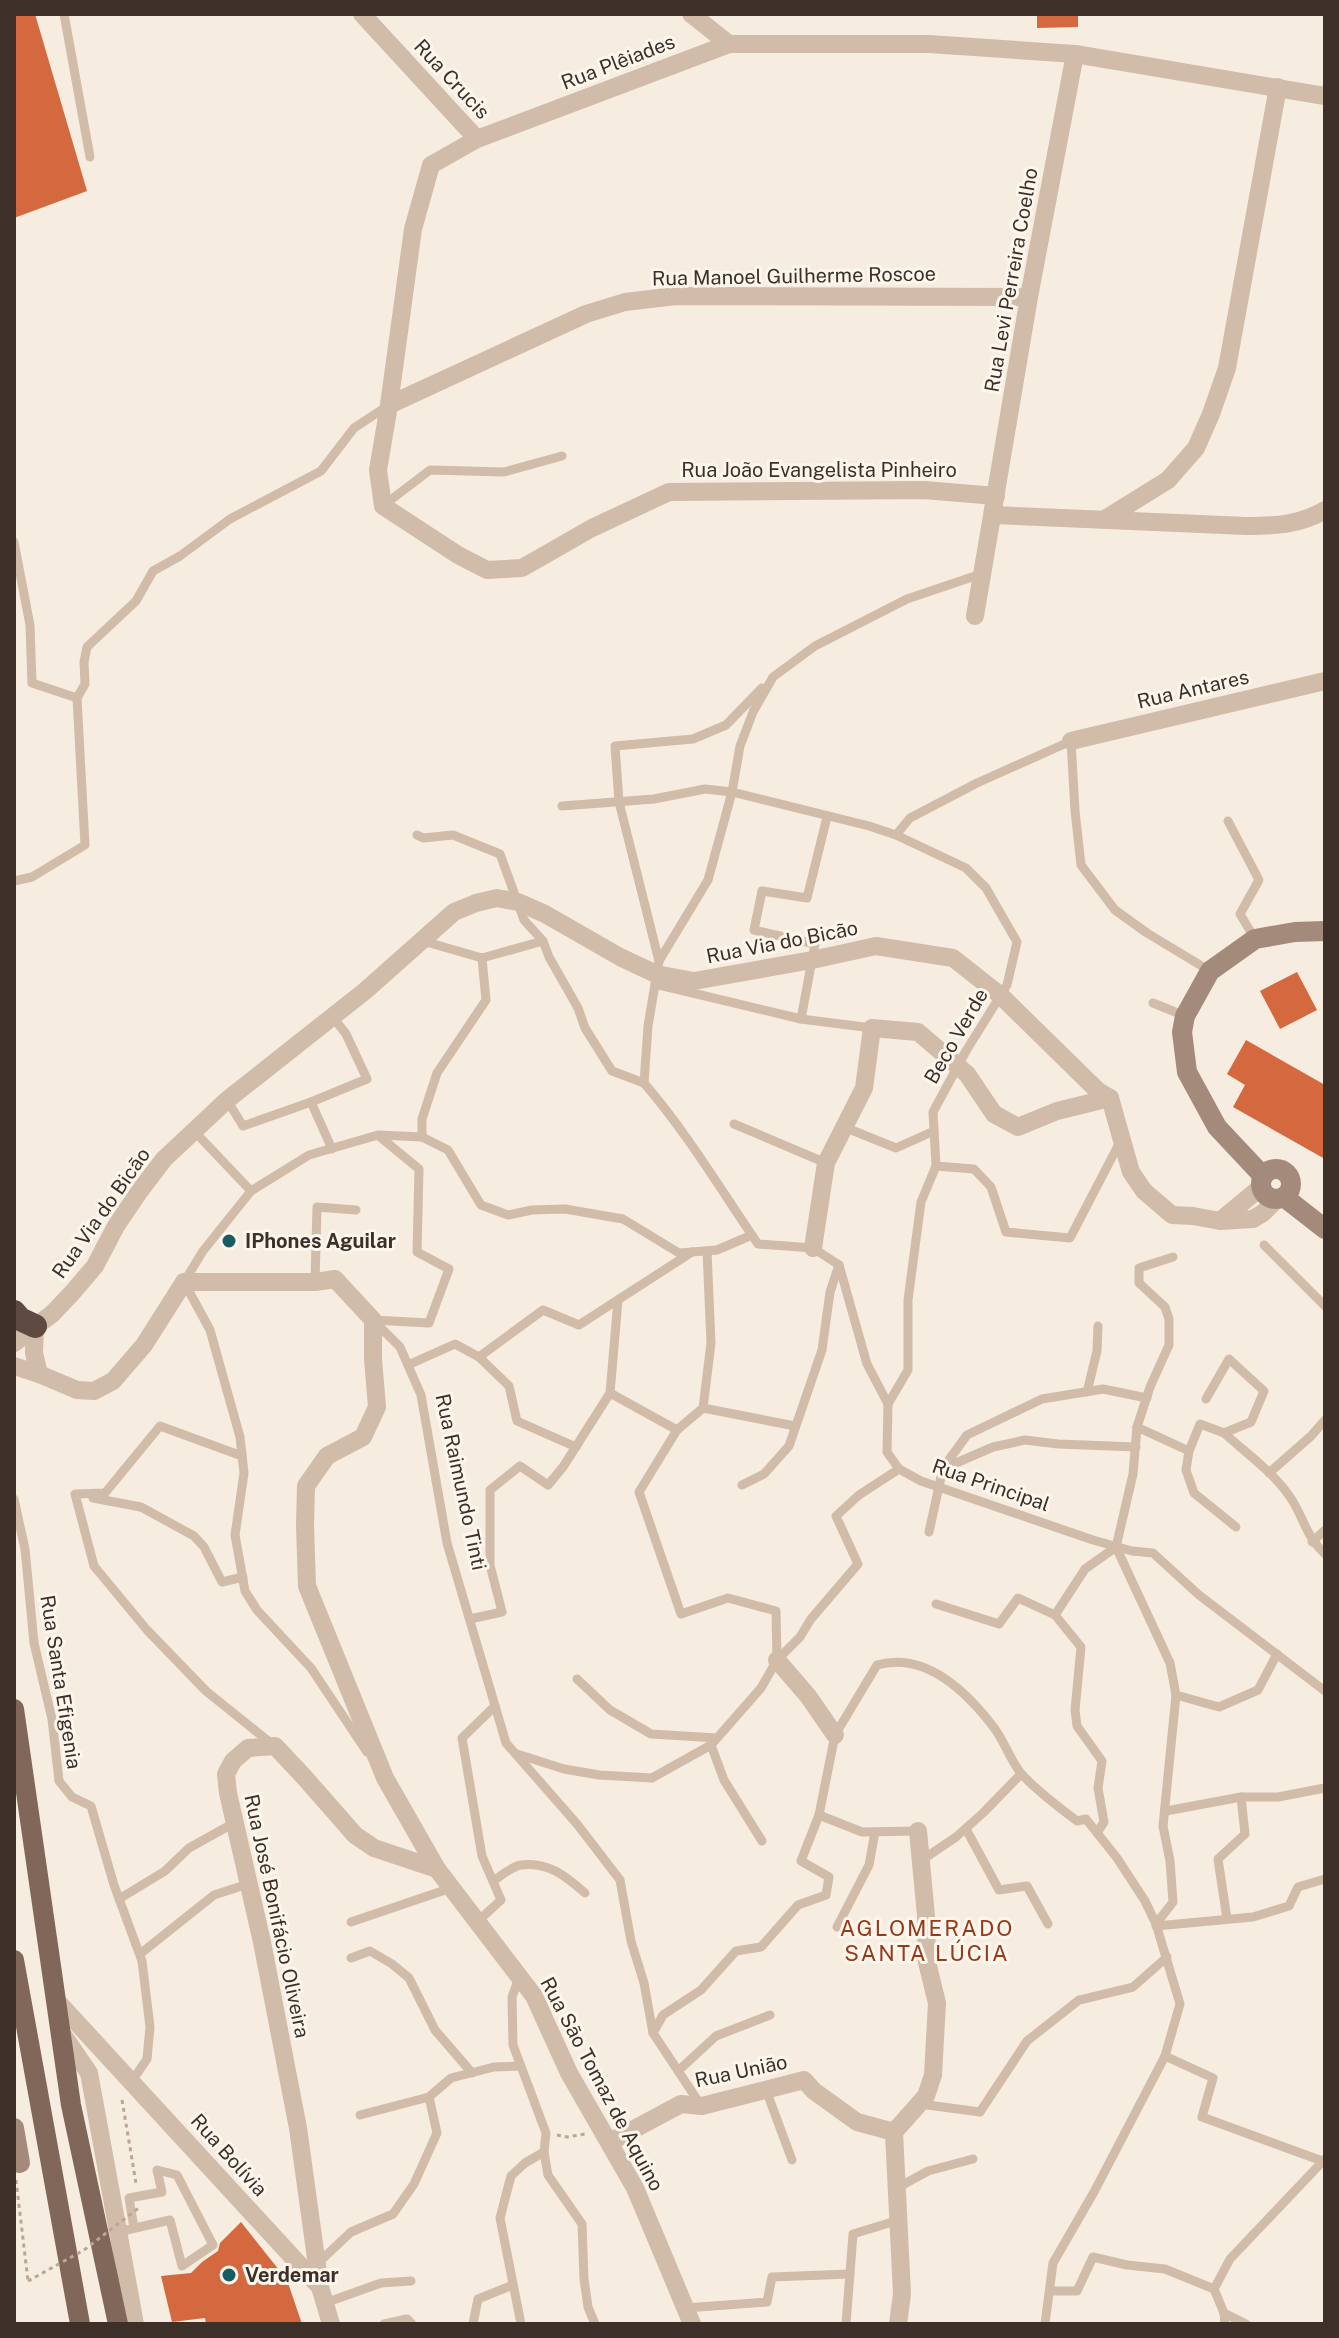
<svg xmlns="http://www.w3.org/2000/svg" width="1339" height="2338" viewBox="0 0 1339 2338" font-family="'Public Sans',sans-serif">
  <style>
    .building { fill: #d4683f }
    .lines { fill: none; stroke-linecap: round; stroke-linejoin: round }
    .path { stroke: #bca693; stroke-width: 3; stroke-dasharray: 4 4; stroke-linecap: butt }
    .lane { stroke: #d0bca9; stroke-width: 9 }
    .street { stroke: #d0bca9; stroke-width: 18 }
    .secondary { stroke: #a48a7a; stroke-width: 20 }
    .primary { stroke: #806759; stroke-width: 20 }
    .highway { stroke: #5e4a40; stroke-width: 24 }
    .path-bridge { stroke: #bca693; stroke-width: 3; stroke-dasharray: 4 4; stroke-linecap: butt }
    .poi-dot { fill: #195d64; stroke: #fcf6ed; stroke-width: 3 }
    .labels { text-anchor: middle; stroke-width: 6; stroke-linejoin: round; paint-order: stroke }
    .street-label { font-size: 20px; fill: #3c3029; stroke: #fcf6ed }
    .poi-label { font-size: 20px; font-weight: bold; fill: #3c3029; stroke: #fcf6ed; text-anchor: start }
    .neighbourhood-label { font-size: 22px; letter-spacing: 2px; fill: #963a18; stroke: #fcf6ed }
  </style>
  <rect width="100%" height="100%" fill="#f6ecdf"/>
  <!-- building -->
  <g class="building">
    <path d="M 14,14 L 35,14 L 87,191 L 14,218 Z"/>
    <path d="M 1037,14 L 1078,14 L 1078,27 L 1037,28 Z"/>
    <path d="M 1297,972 L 1317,1010 L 1280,1029 L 1260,991 Z"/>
    <path d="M 1246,1040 L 1325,1085 L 1325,1159 L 1233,1107 L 1245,1085 L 1227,1074 Z"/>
    <path d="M 241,2222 L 287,2280 L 302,2324 L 206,2324 L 205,2318 L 172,2322 L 161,2276 L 191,2273 L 202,2262 L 218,2251 L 220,2243 Z"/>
  </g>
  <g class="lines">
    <!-- path -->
    <g class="path">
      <path d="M 122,2100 L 136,2183"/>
      <path d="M 557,2135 L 567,2137 L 585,2134"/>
      <path d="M 16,2180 L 28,2281"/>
    </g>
    <!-- lane -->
    <g class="lane">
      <path d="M 64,14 L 90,157"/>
      <path d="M 384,505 L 430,470 L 504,472 L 562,456"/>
      <path d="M 14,542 L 30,625 L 32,683 L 77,698 L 85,684 L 84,662 L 87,647 L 136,601 L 153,571 L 180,556 L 230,519 L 321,471 L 354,428 L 386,407"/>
      <path d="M 981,574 L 907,599 L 815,646 L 773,677 L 753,712 L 740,746 L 732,792 L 708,880 L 659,961 L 648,1026 L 644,1083 C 687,1133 721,1190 758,1244 L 813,1248 L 839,1265 L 867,1364 L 888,1404 L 887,1452 L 899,1469 L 921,1481 L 1093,1540 L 1132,1551 L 1153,1553 L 1199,1595 L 1325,1691"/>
      <path d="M 562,806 L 654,799 L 705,789 L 732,792 L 869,826 L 896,835 L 910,818 L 977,783 L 1071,741 L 1075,811 L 1081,865 L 1115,910 L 1147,933 L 1210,971"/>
      <path d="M 1228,821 L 1259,880 L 1240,914 L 1255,939"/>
      <path d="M 417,835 L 423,838 L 453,835 L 500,854 L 524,920 L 543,941 L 549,957 L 578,1008 L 585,1028 L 612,1071 L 644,1083"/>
      <path d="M 14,881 L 32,877 L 85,845 L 77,698"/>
      <path d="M 423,941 L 482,958 L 543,941"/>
      <path d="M 659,961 L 619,802 L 615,746 L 693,739 L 726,725 L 762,688"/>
      <path d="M 655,984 L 801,1019 L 872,1028"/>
      <path d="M 1153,1003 L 1185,1016"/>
      <path d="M 801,1019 L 815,944 L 754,930 L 762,891 L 807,898 L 827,817"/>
      <path d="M 227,1100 L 243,1126 L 311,1102 L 332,1149"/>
      <path d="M 311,1102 L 367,1079 L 346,1034 L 332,1016"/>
      <path d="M 734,1124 L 826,1163"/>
      <path d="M 844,1127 L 896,1148 L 934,1131"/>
      <path d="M 194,1131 L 251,1191"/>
      <path d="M 422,1137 L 422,1119 L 437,1073 L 486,1000 L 482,958"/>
      <path d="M 936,1166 L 974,1169 L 991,1187 L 1006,1232 L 1070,1238 L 1120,1142"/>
      <path d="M 1264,1245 L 1325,1306"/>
      <path d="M 707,1251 L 711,1343 L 703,1408 L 677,1430 L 639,1492 L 681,1614 L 728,1598 L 776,1611 L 777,1660"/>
      <path d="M 315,1282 L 317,1207 L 356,1210"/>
      <path d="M 373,1320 L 400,1347 L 421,1395 L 447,1543 L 506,1743 L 577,1824 L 620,1880 L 631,1941 L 644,1983 L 653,2033 L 700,2104"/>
      <path d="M 373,1320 L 429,1323 L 449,1269 L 417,1252 L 419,1169 L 379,1136"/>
      <path d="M 479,1357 L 509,1386 L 517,1421 L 576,1447"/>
      <path d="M 408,1365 L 455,1344 L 479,1357 L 543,1310 L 579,1325 L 692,1252"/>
      <path d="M 1087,1392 L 1097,1351 L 1098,1326"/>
      <path d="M 610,1393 L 677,1430"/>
      <path d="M 888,1404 L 908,1370 L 908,1300 L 921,1202 L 936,1166 L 933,1112 L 966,1051 L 1007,985 L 1017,942 L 986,888 L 966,868 L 896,835"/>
      <path d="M 703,1408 L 795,1426"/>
      <path d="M 1137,1427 L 1150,1387 L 1169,1345 L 1169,1319 L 1165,1307 L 1139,1283 L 1139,1268 L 1173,1257"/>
      <path d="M 1224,1433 C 1247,1454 1276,1474 1292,1500 C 1305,1521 1306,1536 1325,1554"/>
      <path d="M 1189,1451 L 1186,1470 L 1194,1493 L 1236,1527"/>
      <path d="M 242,1456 L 160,1426 L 105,1493 L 75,1494 L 94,1566 L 147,1630 L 206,1691 L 272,1744"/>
      <path d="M 946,1464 L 956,1463 L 993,1447 L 1025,1440 L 1058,1444 L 1136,1447"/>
      <path d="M 1269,1473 L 1311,1436 L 1325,1420"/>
      <path d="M 742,1485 L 764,1474 L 789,1446 L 822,1350 L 830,1292 L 839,1265"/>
      <path d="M 93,1498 L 141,1507 L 194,1536 L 204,1547 L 222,1582 L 243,1577"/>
      <path d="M 14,1499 L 25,1549 L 34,1643 L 52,1719 L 59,1781 L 72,1797 L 91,1806 L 114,1885 L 142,1961 L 150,2027 L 147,2059 L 132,2081"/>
      <path d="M 929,1532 L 943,1468 L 967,1435 L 1042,1399 L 1103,1389 L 1147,1398"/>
      <path d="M 1312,1542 L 1325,1530"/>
      <path d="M 1116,1547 L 1170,1663 L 1176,1695 L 1163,1826 L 1170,1861 L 1173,1902 L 1156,1924"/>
      <path d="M 1116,1547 L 1133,1474 L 1137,1427 L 1189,1451 L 1200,1424 L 1224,1433 L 1251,1422 L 1264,1391 L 1229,1359 L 1206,1399"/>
      <path d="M 936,1604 L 999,1624 L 1018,1598 L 1055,1615"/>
      <path d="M 470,1619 L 502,1612 L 490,1565 L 490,1490 L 520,1466 L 548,1485 L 563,1467 L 610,1393 L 618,1300"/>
      <path d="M 577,1679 L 610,1710 L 651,1734 L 717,1738"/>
      <path d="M 1176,1695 L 1219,1707 L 1258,1690 L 1277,1654"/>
      <path d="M 711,1745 L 724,1780 L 762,1841"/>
      <path d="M 367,1752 L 311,1668 L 257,1610 L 245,1591 L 235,1535 L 244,1473 L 240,1437 L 210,1330 L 184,1282 L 203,1251 L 251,1191 L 309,1155 L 378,1135 L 422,1137 L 448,1150 L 481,1205 L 508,1215 L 532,1210 L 565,1209 L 623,1219 L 679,1253 L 717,1250 L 752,1235"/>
      <path d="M 517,1754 L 564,1769 L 599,1775 L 652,1778 L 711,1745 L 761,1688 L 777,1660 L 800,1637 L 811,1619 L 858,1564 L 836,1516 L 859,1495 L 899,1469"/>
      <path d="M 1166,1811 L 1241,1797 L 1278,1797 L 1325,1788"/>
      <path d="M 966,1829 L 999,1890 L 1027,1886 L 1048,1924"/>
      <path d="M 918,1831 L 862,1832 L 819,1815 L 835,1735 L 877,1665 C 926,1651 968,1693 995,1729 C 1005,1743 1010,1759 1020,1772 C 1033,1788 1061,1809 1077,1821 L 1086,1819 L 1117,1858 L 1145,1901 L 1156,1924 L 1180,2004 L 1165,2056 L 1094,2192 L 1053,2263 L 1045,2324"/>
      <path d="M 1097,1833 L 1104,1822 L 1098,1788 L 1102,1761 L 1077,1726 L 1075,1710 L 1081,1647 L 1055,1615 L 1085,1569 L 1116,1547"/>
      <path d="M 922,1860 L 956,1837 L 983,1813 L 1021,1774"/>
      <path d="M 493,1881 C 501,1876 512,1866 521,1865 C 548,1861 567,1877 585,1893"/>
      <path d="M 119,1899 L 165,1871 L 189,1848 L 234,1823"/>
      <path d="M 1227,1919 L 1218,1859 L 1245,1834 L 1241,1797"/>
      <path d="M 351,1922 L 451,1888"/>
      <path d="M 477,1922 L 501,1900 L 482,1856 L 462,1738 L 495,1706"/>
      <path d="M 1156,1926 L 1253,1917 L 1289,1906 L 1298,1887 L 1325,1879"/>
      <path d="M 837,1927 L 869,1865 L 875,1832"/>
      <path d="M 140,1954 L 214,1895 L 248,1884"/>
      <path d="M 351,1958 L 370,1951 L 392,1964 L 409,1978 L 435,2030 L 472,2073"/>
      <path d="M 519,1978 L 512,1997 L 513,2045 L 546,2133 L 544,2152 L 548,2175 L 582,2224 L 584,2279 L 588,2307 L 595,2324"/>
      <path d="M 653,2033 L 663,2015 L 701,1990 L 736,1951 L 761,1947 L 798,1905 L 826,1895 L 829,1877 L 801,1861 L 819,1815"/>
      <path d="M 1165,2056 L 1213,2078 L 1202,2117 L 1325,2162"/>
      <path d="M 678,2071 L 716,2036 L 770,2015"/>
      <path d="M 766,2090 L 792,2160"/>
      <path d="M 920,2104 L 980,2112 L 1027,2041 L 1079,2000 L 1133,1987 L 1167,1957"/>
      <path d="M 360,2115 L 429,2097 L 451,2078 L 494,2067 L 520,2066"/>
      <path d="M 897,2188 L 928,2171 L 973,2159"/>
      <path d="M 118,2232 L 170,2220 L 182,2266 L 213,2245 L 177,2175 L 157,2170 L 162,2192 L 129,2198 L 134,2228"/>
      <path d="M 318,2263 L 351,2232 L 393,2214 L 414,2184 L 437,2133 L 429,2097"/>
      <path d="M 1050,2291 L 1077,2291 L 1093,2257 L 1127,2265 L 1165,2269 L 1214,2289"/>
      <path d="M 325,2303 L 381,2283 L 411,2281"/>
      <path d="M 685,2308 L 767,2302 L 772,2277 L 850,2274"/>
      <path d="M 1224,2313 L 1246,2324"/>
      <path d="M 384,2324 L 407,2319 L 412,2324"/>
      <path d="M 473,2324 L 478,2299 L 513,2285"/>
      <path d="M 521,2324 L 500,2218 L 511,2176 L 525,2163 L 544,2152"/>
      <path d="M 846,2324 L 853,2234 L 899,2220"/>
      <path d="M 1225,2324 L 1224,2313 L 1214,2289 L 1230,2259 L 1325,2159"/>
    </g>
    <!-- street -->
    <g class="street">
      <path d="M 362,14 L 477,139"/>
      <path d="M 691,14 L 729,44"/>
      <path d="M 389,405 L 586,314 L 625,302 L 676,296 L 1029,297"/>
      <path d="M 996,496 L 924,490 L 669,492 L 592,528 L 522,568 L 487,570 L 458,555 L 383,506 L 378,470 L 389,405 L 413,229 L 431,165 L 477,139 L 729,44 L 929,44 L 1075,54 L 1325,96"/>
      <path d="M 993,515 L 1246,526 C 1274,526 1300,525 1325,510"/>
      <path d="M 1105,519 L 1168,480 L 1196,448 L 1211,414 L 1227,368 L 1278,87"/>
      <path d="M 975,616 L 1029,297 L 1075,54"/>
      <path d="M 1071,741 L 1325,681"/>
      <path d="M 1220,1221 L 1261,1187"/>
      <path d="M 813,1248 L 826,1163 L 864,1088 L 872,1028 L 918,1032 L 967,1074 L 994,1114 L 1018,1127 L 1057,1111 L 1110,1098"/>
      <path d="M 35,1326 L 34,1353 L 39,1374"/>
      <path d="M 14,1343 L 52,1314 L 72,1293 L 95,1266 L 116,1226 L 139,1192 L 164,1159 L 194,1131 L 227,1100 L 365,991 L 454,912 L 476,903 L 497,898 L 518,902 L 545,914 L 620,957 L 656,974 L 694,981 L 812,960 L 876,946 L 953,958 L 1000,995 L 1098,1091 L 1110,1098 L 1131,1172 L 1144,1191 L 1172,1215 L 1193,1216 L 1220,1221 L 1253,1219 L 1263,1213 L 1277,1199"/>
      <path d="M 14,1366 L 39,1374 L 77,1390 L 94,1391 L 113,1381 L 144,1345 L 184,1282 L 315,1282 L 335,1279 L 373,1320 L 373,1359 L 377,1407 L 363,1437 L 327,1456 L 306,1486 L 305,1525 L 307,1586 L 385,1778 L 437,1869 L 534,1996 L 569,2073 L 635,2188 L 692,2324"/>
      <path d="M 777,1660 L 808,1696 L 835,1735"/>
      <path d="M 56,2000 L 320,2287 L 331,2324"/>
      <path d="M 61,2032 L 89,2073 L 135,2324"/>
      <path d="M 894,2132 L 926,2096 L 933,2075 L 937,2003 L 927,1962 L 926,1916 L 918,1831"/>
      <path d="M 894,2132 L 902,2294 L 898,2324"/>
      <path d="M 610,2142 L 681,2104 L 702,2106 L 804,2080 L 814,2091 L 857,2122 L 894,2132"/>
      <path d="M 320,2287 L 298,2128 L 262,1942 L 228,1793 L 226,1774 L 233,1761 L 248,1748 L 275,1746 L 305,1778 L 355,1835 L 374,1848 L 437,1869"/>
    </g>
    <!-- secondary -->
    <g class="secondary">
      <circle cx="1276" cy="1184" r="15"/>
      <path d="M 1263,1176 L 1217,1127 L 1187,1072 L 1182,1032 L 1185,1016 L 1210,971 L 1255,939 L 1295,932 L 1325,931"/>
      <path d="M 1284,1197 L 1325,1229"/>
      <path d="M 14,2128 L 20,2163"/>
    </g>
    <!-- primary -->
    <g class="primary">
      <path d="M 14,1709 L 71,2105 L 118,2324"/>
      <path d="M 14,1960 L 80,2324"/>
    </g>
    <!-- highway -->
    <path class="highway" d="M 14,1312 L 20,1319 L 35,1326"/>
    <!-- path-bridge -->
    <path class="path-bridge" d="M 28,2281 L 84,2250 L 140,2207"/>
  </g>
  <!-- markers -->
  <g class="poi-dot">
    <circle cx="229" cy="1241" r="8"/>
    <circle cx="229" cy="2275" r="8"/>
  </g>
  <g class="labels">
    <!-- street labels -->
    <g class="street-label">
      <text transform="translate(618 62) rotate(-21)" y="7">Rua Plêiades</text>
      <text transform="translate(452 79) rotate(47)" y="7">Rua Crucis</text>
      <text transform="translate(794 276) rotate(-1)" y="7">Rua Manoel Guilherme Roscoe</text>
      <text transform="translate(1011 280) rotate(-80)" y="7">Rua Levi Perreira Coelho</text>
      <text x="819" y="477">Rua João Evangelista Pinheiro</text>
      <text transform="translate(1193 689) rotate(-13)" y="7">Rua Antares</text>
      <text transform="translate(782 942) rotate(-11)" y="7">Rua Via do Bicão</text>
      <text transform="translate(956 1036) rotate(-60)" y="7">Beco Verde</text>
      <text transform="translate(101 1213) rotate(-55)" y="7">Rua Via do Bicão</text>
      <text transform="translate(461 1482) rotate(78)" y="7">Rua Raimundo Tinti</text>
      <text transform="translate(991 1485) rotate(19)" y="7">Rua Principal</text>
      <text transform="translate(61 1682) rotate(81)" y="7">Rua Santa Efigenia</text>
      <text transform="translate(277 1916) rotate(78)" y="7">Rua José Bonifácio Oliveira</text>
      <text transform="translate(741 2071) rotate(-12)" y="7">Rua União</text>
      <text transform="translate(602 2084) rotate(62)" y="7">Rua São Tomaz de Aquino</text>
      <text transform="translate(229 2155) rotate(48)" y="7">Rua Bolívia</text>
    </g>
    <!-- poi labels -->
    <g class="poi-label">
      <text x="245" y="1248">IPhones Aguilar</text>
      <text x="245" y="2282">Verdemar</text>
    </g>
    <!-- neighbourhood labels -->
    <g class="neighbourhood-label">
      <text x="927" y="1936">AGLOMERADO<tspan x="927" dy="25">SANTA LÚCIA</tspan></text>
    </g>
  </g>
  <!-- border -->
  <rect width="1339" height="2338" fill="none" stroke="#3c3029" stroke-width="32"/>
</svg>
